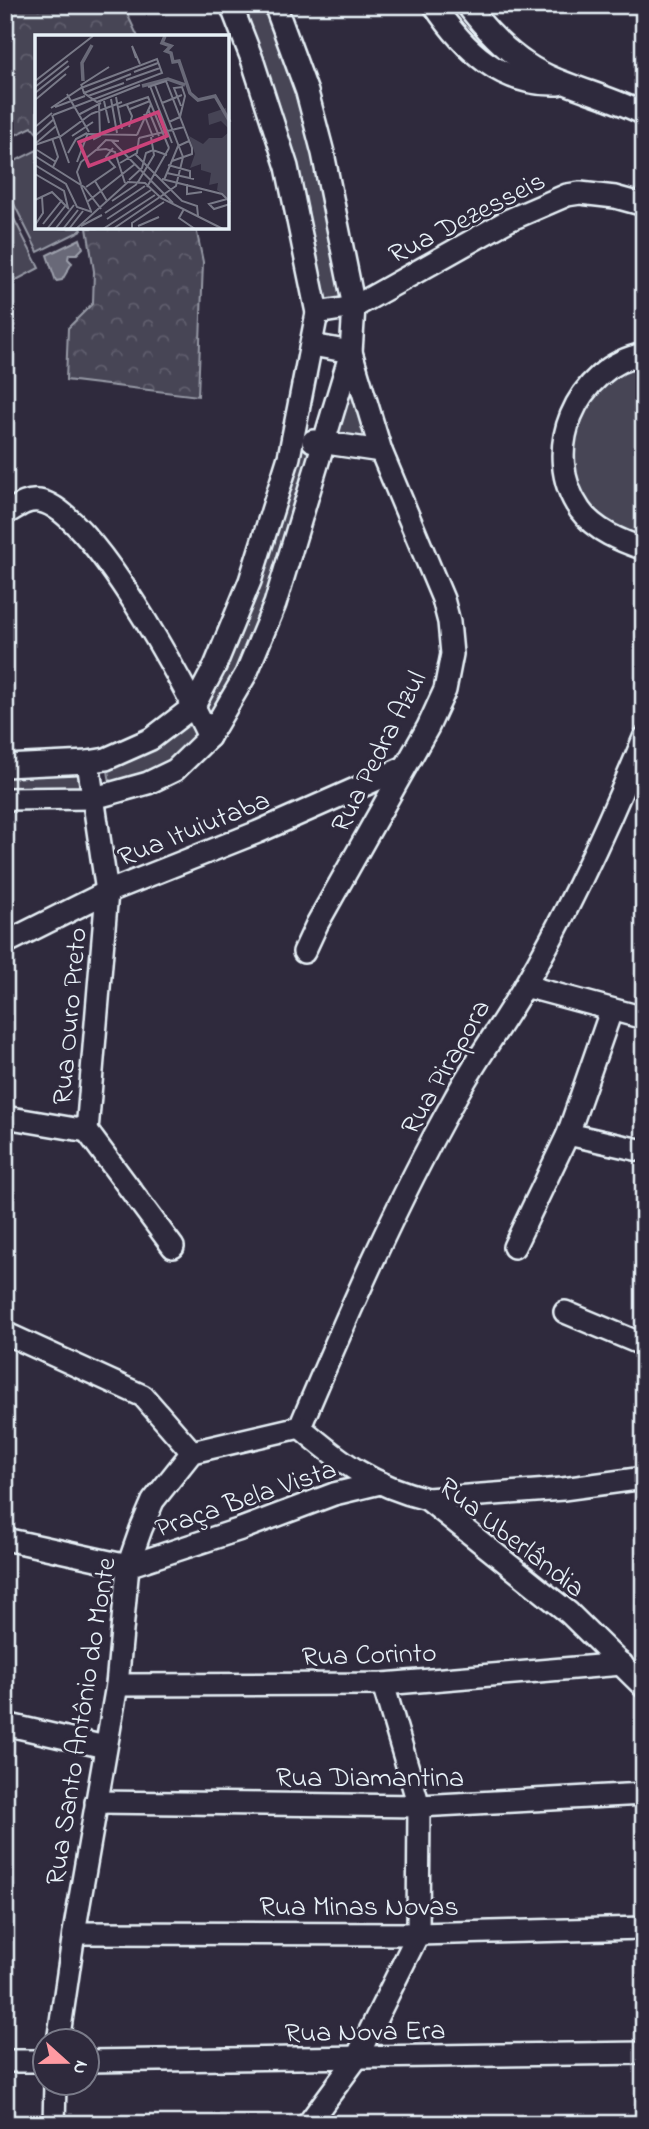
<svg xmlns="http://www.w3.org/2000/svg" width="649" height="2129" viewBox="0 0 649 2129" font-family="'Indie Flower',sans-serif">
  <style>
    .green { fill: #464455; stroke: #979aa6; stroke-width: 2 }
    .forest { fill: url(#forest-crowns); stroke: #979aa6; stroke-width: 2 }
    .water { fill: #696978; stroke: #9c9fab; stroke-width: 2 }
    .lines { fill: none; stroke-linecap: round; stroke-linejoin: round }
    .minor-casing { stroke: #e8f1f8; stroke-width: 26 }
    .minor { stroke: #2f2a3d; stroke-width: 21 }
    .labels { text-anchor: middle; stroke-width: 6; stroke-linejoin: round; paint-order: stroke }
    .street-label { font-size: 28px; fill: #e8f1f8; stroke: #2f2a3d }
    .inset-river { fill: none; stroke: #696978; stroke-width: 3.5 }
    .inset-road { fill: none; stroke: #797a88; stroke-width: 2 }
    .view { fill: #ca437a; fill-opacity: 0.15; stroke: #ca437a; stroke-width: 3.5 }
    .inset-edge { fill: none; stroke: #e8f1f8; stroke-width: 3.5 }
  </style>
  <defs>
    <pattern id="forest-crowns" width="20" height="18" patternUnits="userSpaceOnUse" patternTransform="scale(1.75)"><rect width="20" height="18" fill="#464455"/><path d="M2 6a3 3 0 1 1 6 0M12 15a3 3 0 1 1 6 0" fill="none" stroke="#615f6e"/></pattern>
  </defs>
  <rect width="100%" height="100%" fill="#2f2a3d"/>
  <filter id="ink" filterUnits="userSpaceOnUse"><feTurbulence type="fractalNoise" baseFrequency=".0143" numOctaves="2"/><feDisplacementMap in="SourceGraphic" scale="14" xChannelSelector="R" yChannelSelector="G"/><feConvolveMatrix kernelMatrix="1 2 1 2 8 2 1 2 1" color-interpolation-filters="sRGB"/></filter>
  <g filter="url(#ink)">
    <!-- green -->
    <g class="green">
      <path d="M 231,5 L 275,5 L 354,307 L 317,313 Z"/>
      <path d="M 37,150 L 37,228 L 81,228 L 82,230 L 38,252 L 5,186 L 5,166 Z"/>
      <path d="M 5,201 L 39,268 L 5,286 Z"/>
      <path d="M 351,352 L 381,451 L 325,444 L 275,604 L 197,749 L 112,794 L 106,759 L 194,706 L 294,435 L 324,444 Z"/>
      <path d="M 644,368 L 644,539 L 606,527 L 576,491 L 568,449 L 589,398 L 619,373 Z"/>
      <path d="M 88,762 L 94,798 L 5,799 L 5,766 Z"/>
    </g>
    <!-- forest -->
    <g class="forest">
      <path d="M 8,5 L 123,5 L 138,37 L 37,37 L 37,133 L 32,127 L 5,140 L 5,7 Z"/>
      <path d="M 87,228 L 196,228 L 203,262 L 198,396 L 66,380 L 68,328 L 93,303 L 94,271 Z"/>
    </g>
    <!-- water -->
    <path class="water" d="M 80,239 L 83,248 L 77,254 L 69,254 L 68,259 L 72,263 L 62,280 L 56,281 L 47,255 Z"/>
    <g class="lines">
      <!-- minor casing -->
      <g class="minor-casing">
        <g id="minor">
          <path d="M 434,5 C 464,50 501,86 558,84"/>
          <path d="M 467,5 C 488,33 515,61 548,76 C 579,90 613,98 644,114"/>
          <path d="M 317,313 L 354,307 L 509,220 L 567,195 L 580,193 L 615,197 L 644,205"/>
          <path d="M 644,354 C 575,367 540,453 580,510 C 595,531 621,541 644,549"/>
          <path d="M 313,441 L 381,451"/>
          <path d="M 5,514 C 16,508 26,499 39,501 C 90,507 187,690 209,737"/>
          <path d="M 88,762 L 107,892 L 87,1131 L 173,1247"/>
          <path d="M 5,766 L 88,762 L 106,759 L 151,739 L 194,706 L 215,666 L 250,581 L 289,457 L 317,313 L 287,167 L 252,59 L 231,5"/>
          <path d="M 5,799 L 94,798 L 148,783 L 175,770 L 209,737 L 246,674 L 275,604 L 351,352 L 354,307 L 323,153 L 307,92 L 275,5"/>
          <path d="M 5,943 L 107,892 L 258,832 L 405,767"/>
          <path d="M 304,952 L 317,924 L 428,727 L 445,690 L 452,654 L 449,622 L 443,599 L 381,451 L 351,352 L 312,345"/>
          <path d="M 525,986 L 644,1018"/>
          <path d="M 5,1117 L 87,1131"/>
          <path d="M 568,1134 L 644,1151"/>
          <path d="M 514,1247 L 568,1134 L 611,1011"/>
          <path d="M 565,1312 L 644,1345"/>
          <path d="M 5,1333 L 143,1396 L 192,1452"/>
          <path d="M 300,1427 C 347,1316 395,1205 454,1100 C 475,1061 502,1025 524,987 C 570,909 610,821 644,738"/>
          <path d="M 300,1427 C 342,1463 371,1485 427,1499 L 569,1613 L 644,1687"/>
          <path d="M 427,1499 L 563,1489 L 644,1478"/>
          <path d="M 5,1539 L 128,1566 L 241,1529 L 334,1494 L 380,1483"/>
          <path d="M 117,1685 L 383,1684 L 622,1664"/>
          <path d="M 5,1724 L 105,1747"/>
          <path d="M 96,1802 L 419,1806 L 644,1794"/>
          <path d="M 74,1933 L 418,1934 L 644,1928"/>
          <path d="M 58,2042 L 74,1933 L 117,1685 L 128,1566 L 141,1529 L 153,1501 L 192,1452 L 300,1427"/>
          <path d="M 5,2061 L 46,2061"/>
          <path d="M 88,2061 L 644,2053"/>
          <path d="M 54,2124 L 55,2084"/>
          <path d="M 308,2124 L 356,2059 L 418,1934 L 419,1806 L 383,1684"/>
        </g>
      </g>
      <!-- minor -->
      <use href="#minor" class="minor"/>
    </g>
  </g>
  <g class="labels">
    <!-- street labels -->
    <g class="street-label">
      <text transform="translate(466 216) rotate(-27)" y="10">Rua Dezesseis</text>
      <text transform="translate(377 751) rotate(-63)" y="10">Rua Pedra Azul</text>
      <text transform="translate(193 827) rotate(-22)" y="10">Rua Ituiutaba</text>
      <text transform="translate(68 1016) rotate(-85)" y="10">Rua Ouro Preto</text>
      <text transform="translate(444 1066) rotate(-60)" y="10">Rua Pirapora</text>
      <text transform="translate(245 1497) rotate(-19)" y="10">Praça Bela Vista</text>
      <text transform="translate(513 1536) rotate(38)" y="10">Rua Uberlândia</text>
      <text transform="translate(369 1653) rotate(-2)" y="10">Rua Corinto</text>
      <text transform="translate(79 1721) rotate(-81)" y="10">Rua Santo Antônio do Monte</text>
      <text x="370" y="1786">Rua Diamantina</text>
      <text x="359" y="1915">Rua Minas Novas</text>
      <text transform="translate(365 2030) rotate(-1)" y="10">Rua Nova Era</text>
    </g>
  </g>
  <!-- overview -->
  <g transform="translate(35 35)">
    <rect width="194" height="194" fill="#2f2a3d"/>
    <path d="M 191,73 L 194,94 L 186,86 L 174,90 L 173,79 ZM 194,97 L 194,162 L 192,163 L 182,155 L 183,148 L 174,150 L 176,138 L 166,135 L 166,129 L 155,133 L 160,119 L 154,101 L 168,109 L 174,103 L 187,103 Z" fill="#464455"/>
    <path class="inset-river" d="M 130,1 L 127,8 L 136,11 L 131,16 L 136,18 L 138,27 L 144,26 L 155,58 L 163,65 L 180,61 L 195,87M 48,46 L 47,28 L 57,10M 107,51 L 133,44 L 150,50"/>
    <path class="inset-road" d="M 101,23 L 97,11 L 105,29M 99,37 L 123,28M 91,45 L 125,33M 0,46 L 58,1M 46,49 L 49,58 L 62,67 L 105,50M 46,50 L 74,32M 115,51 L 137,108M 0,52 L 33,26M 113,52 L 131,46 L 157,113 L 157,119 L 137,126M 0,58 L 34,31M 49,58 L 96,39M 32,59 L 54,97M 53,61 L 89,48M 81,62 L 87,94M 76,64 L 82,98M 0,65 L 31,39M 69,66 L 74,88M 127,68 L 147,60M 92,70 L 97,81 L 94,92M 20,72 L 50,61M 84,72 L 113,62 L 134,113M 16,73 L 46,53 L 122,24 L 127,38 L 18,80M 95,74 L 115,66M 113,74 L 124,101M 56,79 L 87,67M 109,79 L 118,102M 17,80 L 34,128M 43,80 L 66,68M 134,87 L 145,82 L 150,61 L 147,52 L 139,53 L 146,71M 0,92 L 17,78M 53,99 L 102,100M 57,99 L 59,104 L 65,101 L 64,68M 102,100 L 116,69M 0,101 L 19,84M 37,101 L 58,87M 17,103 L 23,122 L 18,132M 104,103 L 149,92M 76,105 L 138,168M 1,108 L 21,91M 0,110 L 26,101 L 56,79M 62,114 L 71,105 L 84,106M 2,115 L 21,127M 33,118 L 41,104 L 52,98M 100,119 L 147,166 L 162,171 L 163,181M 0,121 L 49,152 L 66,174M 42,127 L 53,98M 85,128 L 102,118 L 104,103M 0,130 L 31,149 L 42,172 L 57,177M 133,130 L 155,136 L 155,143M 132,138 L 159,144M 0,139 L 29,156 L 33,173M 127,144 L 187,159 L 195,167M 94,145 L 107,133 L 111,118 L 118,115 L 132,120M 129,145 L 143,111 L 154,106M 60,146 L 72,166M 103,147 L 119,120 L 116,102M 46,149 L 42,137 L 46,127 L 61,115 L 71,114 L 80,117 L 90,148M 152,149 L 152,159 L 167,157M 46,151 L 56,176M 51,152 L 80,132 L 71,122 L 78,113M 112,152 L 134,113M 192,164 L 174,169 L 179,174 L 195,169M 0,165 L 17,157 L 34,174M 77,166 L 102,149M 52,167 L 100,129M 149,174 L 144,183 L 160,194M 70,178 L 110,151M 72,184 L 116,155M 8,189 L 27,165M 0,190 L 8,178 L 7,162M 46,191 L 67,180M 103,191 L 124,182M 21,193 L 39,170M 12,194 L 31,170M 28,194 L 43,175M 34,194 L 48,176M 41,194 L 93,147 L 110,148 L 126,163 L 188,194M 68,194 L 120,160M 78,194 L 141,151 L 148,122 L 120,50M 97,194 L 97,188 L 129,167"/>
    <path class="view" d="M 123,77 L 132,101 L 54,131 L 44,107 Z"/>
    <rect width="194" height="194" class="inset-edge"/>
  </g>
  <!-- margin -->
  <rect width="649" height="2129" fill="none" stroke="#2f2a3d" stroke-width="28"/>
  <rect x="14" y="14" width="621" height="2101" fill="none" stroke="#e8f1f8" stroke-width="2.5" filter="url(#ink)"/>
  <!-- north arrow -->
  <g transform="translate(66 2062) rotate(111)"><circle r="33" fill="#2f2a3d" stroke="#797a88" stroke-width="2"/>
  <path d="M0-5L12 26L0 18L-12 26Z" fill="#ff9aa2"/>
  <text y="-10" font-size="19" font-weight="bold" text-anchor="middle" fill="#e8f1f8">N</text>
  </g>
</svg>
